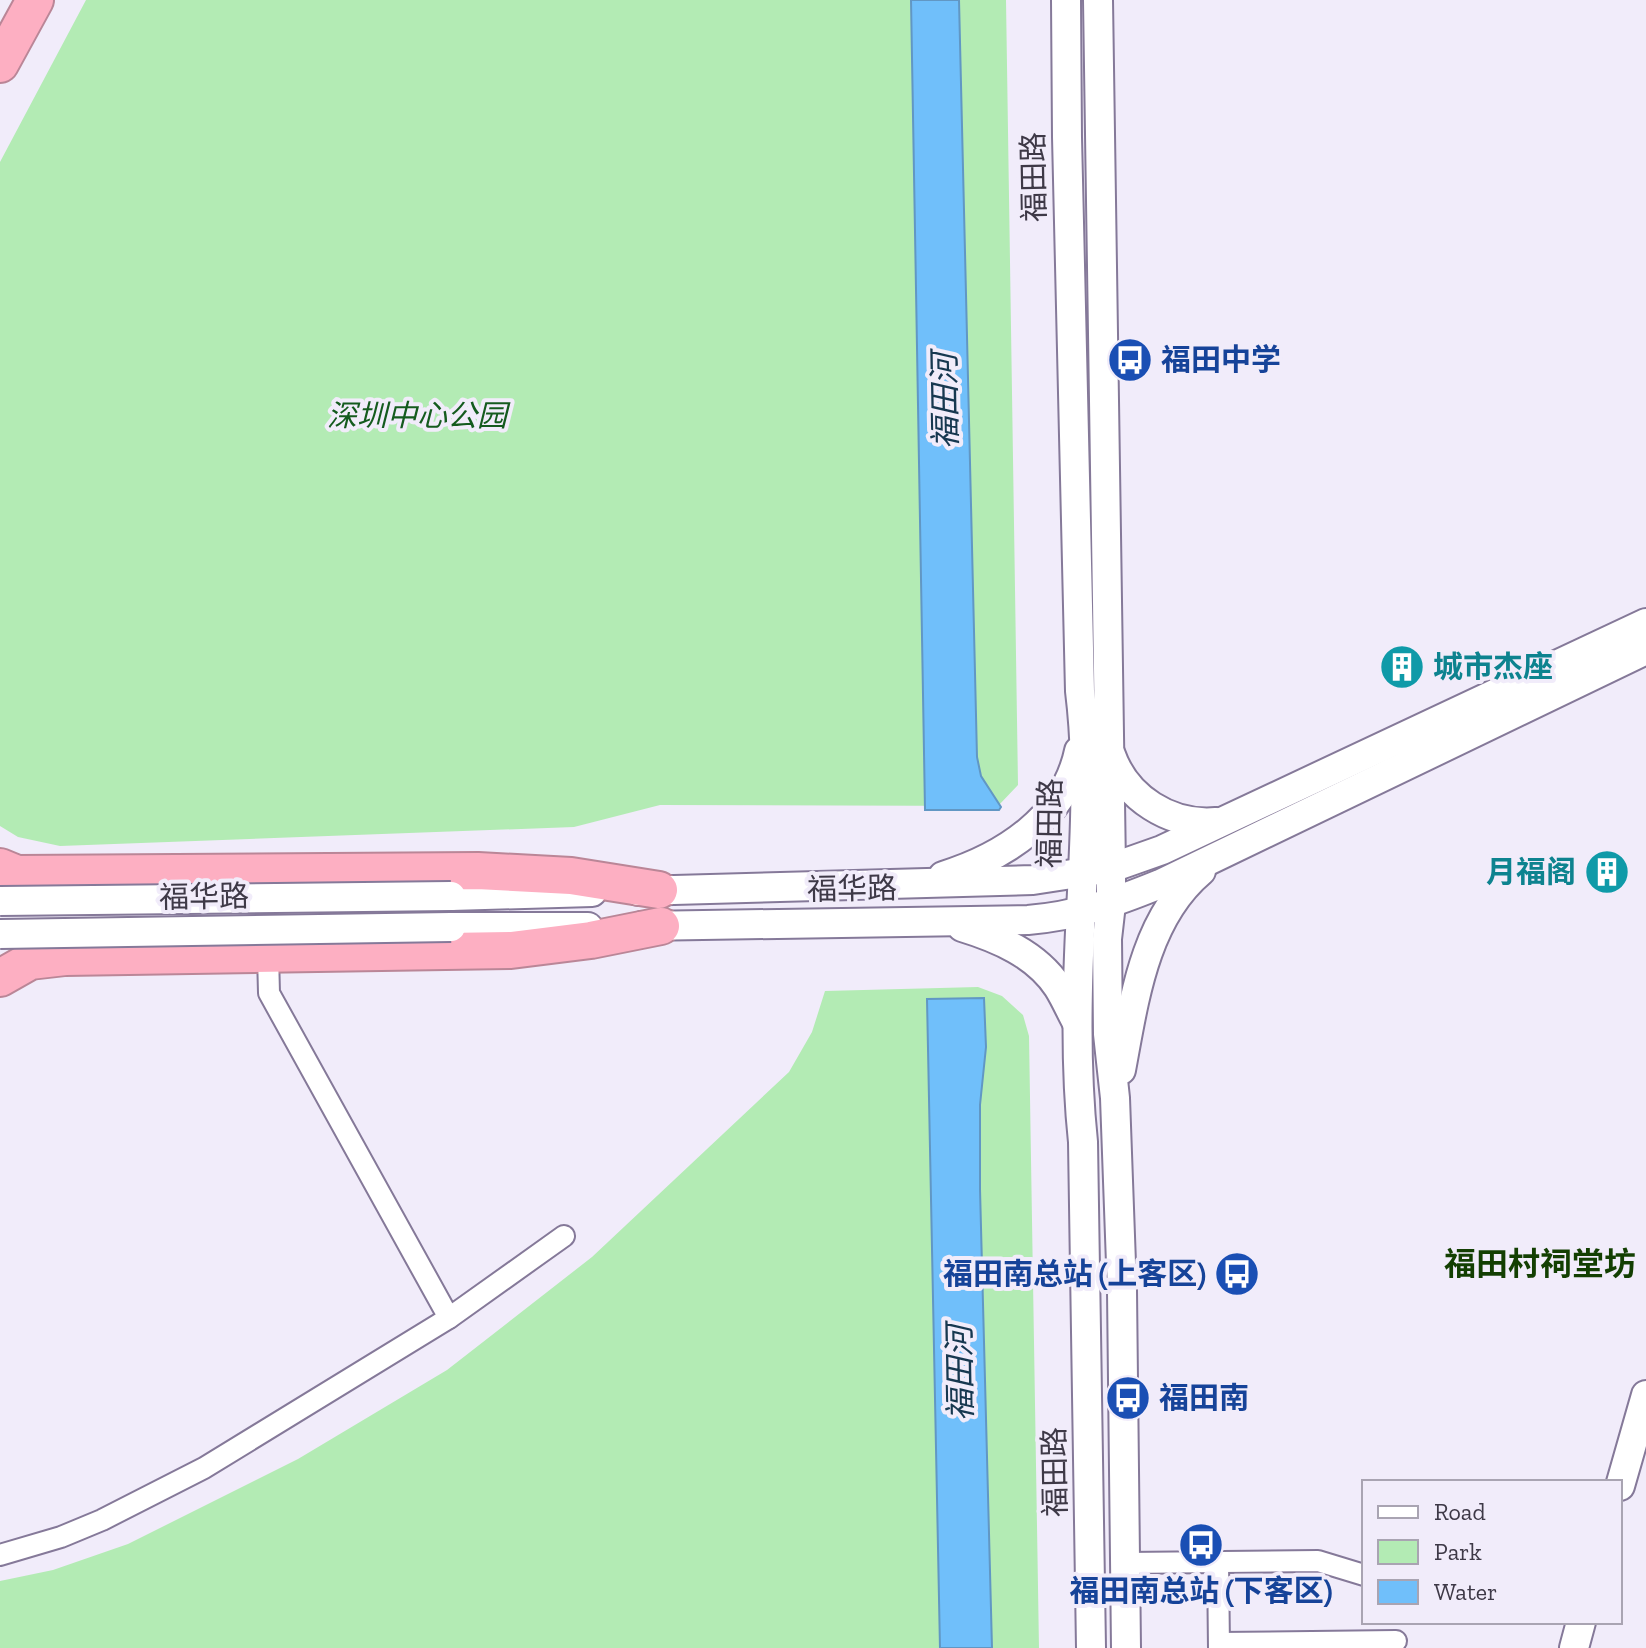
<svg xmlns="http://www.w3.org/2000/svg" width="1646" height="1648" viewBox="0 0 1646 1648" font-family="'Zilla Slab','Noto Sans SC',serif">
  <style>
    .green { fill: #b3ebb4 }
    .water { fill: #70bffa; stroke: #6197c4; stroke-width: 2 }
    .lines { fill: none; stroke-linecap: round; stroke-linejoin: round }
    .street-casing { stroke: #857999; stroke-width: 24 }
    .secondary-casing { stroke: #857999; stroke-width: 32 }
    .highway-casing { stroke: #ba8697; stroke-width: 40 }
    .street { stroke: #fff; stroke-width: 20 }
    .secondary { stroke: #fff; stroke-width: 28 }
    .highway { stroke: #fdafc2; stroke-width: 36 }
    .secondary-bridge-casing { stroke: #857999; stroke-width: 32; stroke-linecap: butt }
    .secondary-bridge { stroke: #fff; stroke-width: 28 }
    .labels { text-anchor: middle; stroke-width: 8; stroke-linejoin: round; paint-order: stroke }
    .street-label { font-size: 30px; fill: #3e3947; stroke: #f1ecfa }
    .transit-label { font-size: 30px; font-weight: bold; fill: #164399; stroke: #f1ecfa; text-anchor: start }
    .park-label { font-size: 30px; font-style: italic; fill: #145b1e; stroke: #f1ecfa }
    .culture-label { font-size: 30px; font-weight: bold; fill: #0d838f; stroke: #f1ecfa; text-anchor: start }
    .water-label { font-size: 32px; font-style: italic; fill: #173850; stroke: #f1ecfa }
    .neighbourhood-label { font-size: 32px; font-weight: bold; fill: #133f02; stroke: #f1ecfa }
  </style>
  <rect width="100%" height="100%" fill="#f1ecfa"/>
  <!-- green -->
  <g class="green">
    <path d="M 86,0 L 1006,0 L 1018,785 L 998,806 L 660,805 L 574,827 L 60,846 L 18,837 L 0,826 L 0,162 Z"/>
    <path d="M 978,987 L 1002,996 L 1023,1015 L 1029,1036 L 1039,1648 L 0,1648 L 0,1581 L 53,1570 L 128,1544 L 298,1459 L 447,1370 L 592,1257 L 789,1072 L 812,1032 L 825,991 Z"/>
  </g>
  <!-- water -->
  <g class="water">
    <path d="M 911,0 L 959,0 L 977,757 L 981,776 L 1001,807 L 999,810 L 925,810 Z"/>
    <path d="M 984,998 L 986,1047 L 980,1105 L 980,1189 L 992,1648 L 940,1648 L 927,999 Z"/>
  </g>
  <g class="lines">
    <!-- street casing -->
    <g class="street-casing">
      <g id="street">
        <path d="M 268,955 L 269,993 L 449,1318"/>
        <path d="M 0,1555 L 61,1537 L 102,1520 L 204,1468 L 449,1318 L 564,1236"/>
        <path d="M 1218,1561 L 1219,1648"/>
        <path d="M 1126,1563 L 1318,1561 L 1364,1575"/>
        <path d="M 1219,1643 L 1396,1641"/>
      </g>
    </g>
    <!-- secondary casing -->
    <g class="secondary-casing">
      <g id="secondary">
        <path d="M 1066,0 L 1067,137 L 1080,691 C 1089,764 1085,837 1081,911 C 1077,988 1075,1066 1083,1142 L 1091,1648"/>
        <path d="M 1098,0 L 1111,868 L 1111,904 L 1107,939 L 1108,1034 L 1115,1098 L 1122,1291 L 1126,1648"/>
        <path d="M 1111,755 C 1126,798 1170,826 1216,822"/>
        <path d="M 943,876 C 1004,857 1065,818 1079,751"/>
        <path d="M 638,891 L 1033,880 L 1111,868 L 1162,850 L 1646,623"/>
        <path d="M 451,896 L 592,892"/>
        <path d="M 642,926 L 1028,920 C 1077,916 1116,902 1160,884 L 1646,650"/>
        <path d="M 451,927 L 588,927"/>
        <path d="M 962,927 C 998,938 1036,954 1058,987 C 1065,998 1070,1010 1076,1021"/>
        <path d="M 1121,1070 C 1134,1001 1144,919 1201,871"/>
        <path d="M 1620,1486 L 1646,1395"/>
        <path d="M 1574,1648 L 1581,1622"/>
      </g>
    </g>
    <!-- highway casing -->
    <g class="highway-casing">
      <g id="highway">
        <path d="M 0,64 L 35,0"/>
        <path d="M 0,867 L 17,874 L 478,871 L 571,876 L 659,890"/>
        <path d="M 0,978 L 30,961 L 65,957 L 511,950 L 591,940 L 661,926"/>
      </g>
    </g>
    <!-- street -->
    <use href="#street" class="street"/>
    <!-- secondary -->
    <use href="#secondary" class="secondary"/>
    <!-- highway -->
    <use href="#highway" class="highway"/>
    <!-- secondary-bridge casing -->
    <g class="secondary-bridge-casing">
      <g id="secondary-bridge">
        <path d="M 0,901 L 451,896"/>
        <path d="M 0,934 L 451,927"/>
      </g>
    </g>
    <!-- secondary-bridge -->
    <use href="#secondary-bridge" class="secondary-bridge"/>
  </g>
  <!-- icons -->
  <defs>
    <g id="bus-disc" transform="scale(2.3)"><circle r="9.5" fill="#1a4fb4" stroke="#f1ecfa"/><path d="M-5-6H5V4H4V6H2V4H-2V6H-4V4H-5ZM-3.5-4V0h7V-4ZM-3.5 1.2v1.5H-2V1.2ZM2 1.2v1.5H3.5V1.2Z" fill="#fff"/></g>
    <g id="building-disc" transform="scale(2.3)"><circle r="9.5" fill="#0f9aa8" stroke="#f1ecfa"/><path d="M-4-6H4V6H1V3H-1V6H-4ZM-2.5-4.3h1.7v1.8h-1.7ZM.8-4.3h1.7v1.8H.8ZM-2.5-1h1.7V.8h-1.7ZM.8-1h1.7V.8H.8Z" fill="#fff"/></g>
  </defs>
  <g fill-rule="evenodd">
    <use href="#bus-disc" x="1130" y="360"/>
    <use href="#building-disc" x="1402" y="667"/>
    <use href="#building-disc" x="1607" y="872"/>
    <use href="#bus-disc" x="1237" y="1274"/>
    <use href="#bus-disc" x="1128" y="1398"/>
    <use href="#bus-disc" x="1201" y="1545"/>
  </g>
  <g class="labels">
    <!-- street labels -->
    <g class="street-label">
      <text transform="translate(1034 177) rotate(-91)" y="10">福田路</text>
      <text transform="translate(1050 823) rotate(-89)" y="10">福田路</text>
      <text transform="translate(852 889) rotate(-1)" y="10">福华路</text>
      <text transform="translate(204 897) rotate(-1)" y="10">福华路</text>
      <text transform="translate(1055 1472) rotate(-91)" y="10">福田路</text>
    </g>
    <!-- transit labels -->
    <g class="transit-label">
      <text x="1161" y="370">福田中学</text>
      <text x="1206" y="1284" text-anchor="end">福田南总站 (上客区)</text>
      <text x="1159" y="1408">福田南</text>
      <text x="1201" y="1601" text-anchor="middle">福田南总站 (下客区)</text>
    </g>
    <!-- park labels -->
    <g class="park-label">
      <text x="417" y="426">深圳中心公园</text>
    </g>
    <!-- culture labels -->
    <g class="culture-label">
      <text x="1433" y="677">城市杰座</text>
      <text x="1576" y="882" text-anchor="end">月福阁</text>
    </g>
    <!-- water labels -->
    <g class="water-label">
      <text transform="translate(945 401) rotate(-91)" y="11">福田河</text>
      <text transform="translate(960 1373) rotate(-91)" y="11">福田河</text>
    </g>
    <!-- neighbourhood labels -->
    <g class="neighbourhood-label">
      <text x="1540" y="1275">福田村祠堂坊</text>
    </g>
  </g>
  <!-- legend -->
  <rect x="1362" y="1480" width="260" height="144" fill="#f1ecfa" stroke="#a9a4b2" stroke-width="2"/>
  <rect x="1378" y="1506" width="40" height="12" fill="#ffffff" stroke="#a9a4b2" stroke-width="2"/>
  <text x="1434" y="1520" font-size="24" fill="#3e3947">Road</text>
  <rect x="1378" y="1540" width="40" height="24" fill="#b3ebb4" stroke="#a9a4b2" stroke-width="2"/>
  <text x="1434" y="1560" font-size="24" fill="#3e3947">Park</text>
  <rect x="1378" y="1580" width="40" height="24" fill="#70bffa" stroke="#a9a4b2" stroke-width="2"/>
  <text x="1434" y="1600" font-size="24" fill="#3e3947">Water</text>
</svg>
